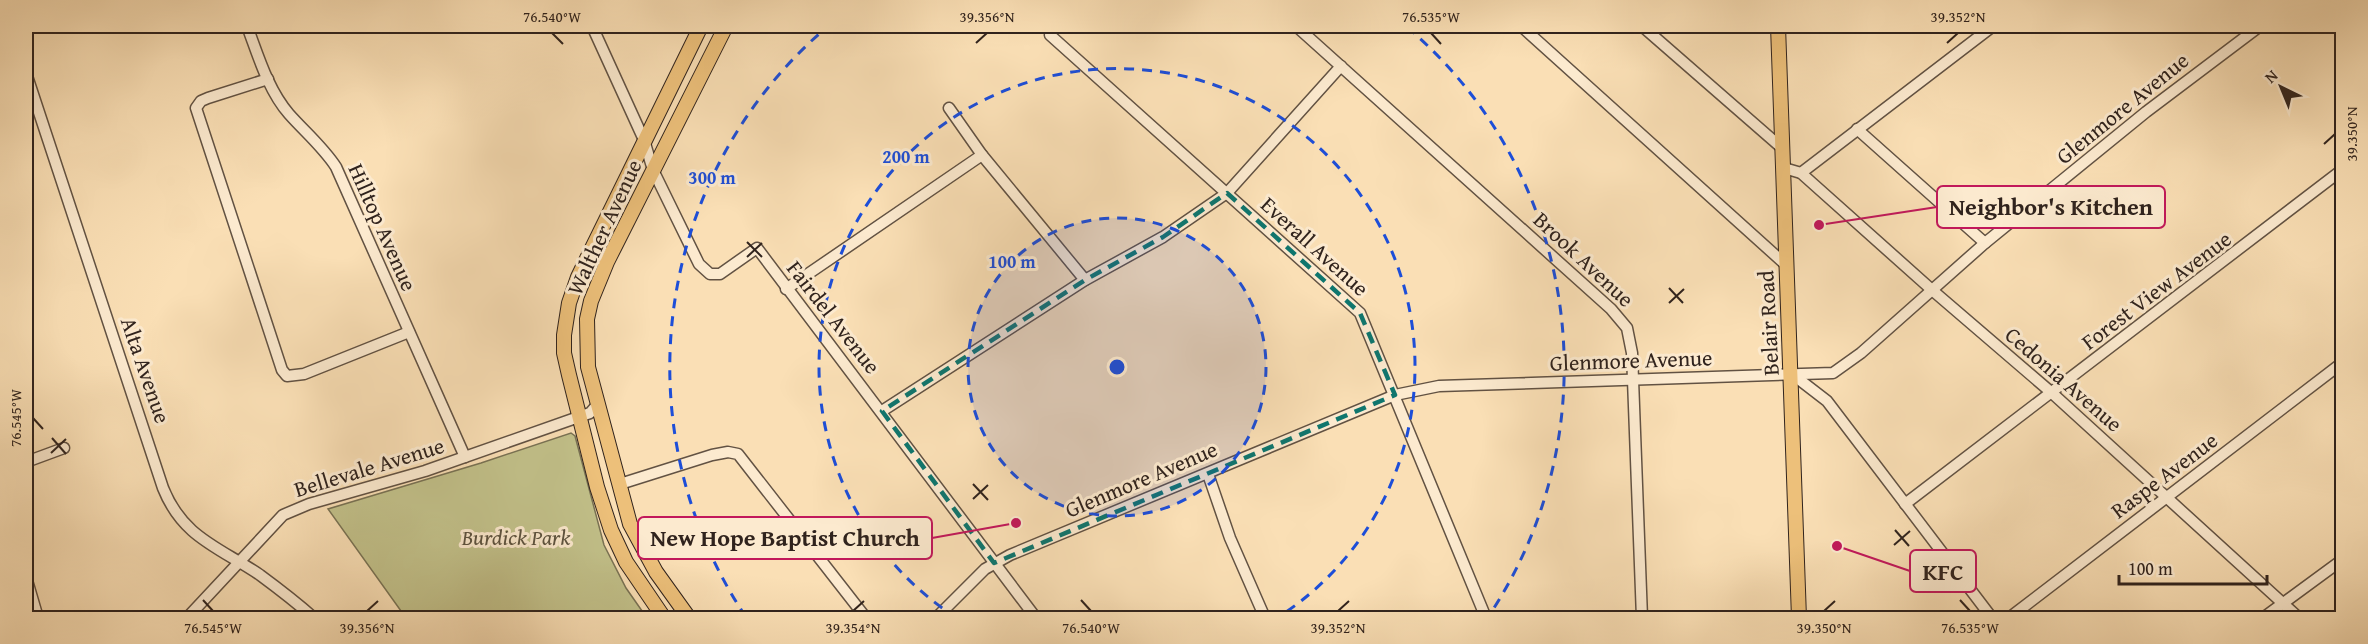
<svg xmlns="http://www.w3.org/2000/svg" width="2368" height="644" viewBox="0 0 2368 644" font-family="'Gentium Book Plus',serif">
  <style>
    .green { fill: #c2c18a; stroke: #797254; stroke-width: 1.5 }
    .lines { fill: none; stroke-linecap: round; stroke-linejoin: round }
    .minor-casing { stroke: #625243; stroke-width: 13 }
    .major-casing { stroke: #30231d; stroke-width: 16 }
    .minor { stroke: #fceacf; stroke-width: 10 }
    .major { stroke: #edc07a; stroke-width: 14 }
    .marked { fill: none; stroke: #0f766e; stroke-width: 4.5; stroke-dasharray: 12 8; stroke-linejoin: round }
    .ticks { fill: none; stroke: #30231d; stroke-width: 2 }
    .ring { fill: none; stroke: #1d4ed8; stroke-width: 3; stroke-dasharray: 10 8 }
    .labels { text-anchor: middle; stroke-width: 6; stroke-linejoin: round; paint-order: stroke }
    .street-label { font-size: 22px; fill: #30231d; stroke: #fceacf }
    .park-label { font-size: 22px; font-style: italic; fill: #5c523e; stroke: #fceacf }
    .centre { fill: #1d4ed8; stroke: #fceacf; stroke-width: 3 }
    .ring-label { font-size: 18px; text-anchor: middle; font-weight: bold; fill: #1d4ed8; stroke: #fceacf; stroke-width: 6; stroke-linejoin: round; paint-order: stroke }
    .leader { fill: none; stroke: #c2185b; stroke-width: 2 }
    .callout-dot { fill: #c2185b; stroke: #fceacf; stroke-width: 2 }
    .callout { fill: #fceacf; stroke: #c2185b; stroke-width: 2 }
    .callout-label { font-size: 24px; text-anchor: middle; font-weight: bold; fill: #30231d }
    .neatline { fill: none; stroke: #30231d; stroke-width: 2 }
    .ticks-label { font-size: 15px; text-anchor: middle; fill: #30231d }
  </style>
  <rect width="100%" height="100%" fill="#fadfb5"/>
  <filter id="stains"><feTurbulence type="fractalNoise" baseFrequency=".00333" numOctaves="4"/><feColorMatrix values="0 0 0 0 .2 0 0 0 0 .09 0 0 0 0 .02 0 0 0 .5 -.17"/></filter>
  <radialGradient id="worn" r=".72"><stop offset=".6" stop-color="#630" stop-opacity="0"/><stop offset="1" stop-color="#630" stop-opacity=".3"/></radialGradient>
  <!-- green -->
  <path class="green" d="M 571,433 L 575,436 L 604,545 L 626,588 L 647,618 L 406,618 L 328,509 L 481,463 Z"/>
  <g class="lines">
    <!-- minor casing -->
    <g class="minor-casing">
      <g id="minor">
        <path d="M 247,26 C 258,55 268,90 289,114 C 305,132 323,147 336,167 L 465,457"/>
        <path d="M 592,26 L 644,140 L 653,170 L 699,264 L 710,274 L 720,274 L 757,248 L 1036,618"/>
        <path d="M 1296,26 L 1611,309 L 1627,328 L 1632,353 L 1642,618"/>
        <path d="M 1521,26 L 1785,264"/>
        <path d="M 1642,26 L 1782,148"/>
        <path d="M 1050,35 L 1360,313 L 1486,618"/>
        <path d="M 26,73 L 163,488 C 183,538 219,547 260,575 C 279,589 297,603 314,618"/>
        <path d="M 268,79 L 208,98 L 201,101 L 196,108 L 282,370 L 287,376 L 304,374 L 409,332"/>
        <path d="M 949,108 L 982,155 L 1085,280"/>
        <path d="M 1857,129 L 1985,243"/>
        <path d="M 1784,168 L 1801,173 L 1932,290 L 2052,393 L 2299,618"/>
        <path d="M 1801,173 L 1993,26"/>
        <path d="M 786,289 L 982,155"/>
        <path d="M 1792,374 L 1827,401 L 1992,618"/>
        <path d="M 882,411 L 1085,280 L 1163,237 L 1227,193 L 1341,66"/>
        <path d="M 26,462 L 64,448"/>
        <path d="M 1208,474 L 1230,538 L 1265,618"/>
        <path d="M 620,484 L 712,455 L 728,452 L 738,454 L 866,618"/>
        <path d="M 1905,504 L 2342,170"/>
        <path d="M 26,577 L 38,618"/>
        <path d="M 187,618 L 283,515 L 309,504 L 425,471 L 590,413 L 597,405"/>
        <path d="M 936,618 L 985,569 L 1010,555 L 1395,395 L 1439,386 L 1833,373 L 1861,353 L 1985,243 L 2146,112 L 2260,26"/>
        <path d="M 2009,618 L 2342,363"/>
        <path d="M 2263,618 L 2342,560"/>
      </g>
    </g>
    <!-- major casing -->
    <g class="major-casing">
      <g id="major">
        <path d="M 1778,26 L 1799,618"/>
        <path d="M 664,618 L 626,562 L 611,530 L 597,487 L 569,375 L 564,353 L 564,335 L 569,303 L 578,277 L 701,26"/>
        <path d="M 689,618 L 656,572 L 630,524 L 588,367 L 587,319 L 591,301 L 607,262 L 726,26"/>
      </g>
    </g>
    <!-- minor -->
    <use href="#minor" class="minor"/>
    <!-- major -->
    <use href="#major" class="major"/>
  </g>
  <!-- marked area -->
  <path class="marked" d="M 1227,193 L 1360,313 L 1395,395 L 994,563 L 882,411 L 1085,280 L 1163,237 Z"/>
  <!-- ticks -->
  <path class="ticks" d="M 552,33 L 563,44M 1431,33 L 1441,44M 976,43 L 987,33M 1947,43 L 1958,33M 2324,144 L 2335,134M 747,242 L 762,257M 747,257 L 762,243M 1669,288 L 1683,303M 1669,303 L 1684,289M 33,418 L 43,429M 52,438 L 66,454M 51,453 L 66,439M 973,484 L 988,500M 973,499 L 988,485M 1895,530 L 1909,546M 1894,545 L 1910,531M 203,600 L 213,611M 1081,600 L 1091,611M 1960,600 L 1970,611M 367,611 L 378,601M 853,611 L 864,601M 1338,611 L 1349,601M 1824,611 L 1835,601"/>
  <!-- distance rings -->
  <circle cx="1117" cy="367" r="149" fill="#1d4ed8" fill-opacity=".12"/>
  <g class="ring">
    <circle cx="1117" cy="367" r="149"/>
    <path d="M957 618A298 298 0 1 1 1277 618"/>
    <path d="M746 617A447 447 0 0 1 827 27M1407 27A447 447 0 0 1 1488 617"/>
  </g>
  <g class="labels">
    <!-- street labels -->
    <g class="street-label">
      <text transform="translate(2122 108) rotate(-39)" y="8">Glenmore Avenue</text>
      <text transform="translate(383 227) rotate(66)" y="8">Hilltop Avenue</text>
      <text transform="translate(604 227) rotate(-65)" y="8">Walther Avenue</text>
      <text transform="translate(1315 246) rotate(42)" y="8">Everall Avenue</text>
      <text transform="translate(1584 259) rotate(43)" y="8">Brook Avenue</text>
      <text transform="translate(2156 290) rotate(-37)" y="8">Forest View Avenue</text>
      <text transform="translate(834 317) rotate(52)" y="8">Fairdel Avenue</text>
      <text transform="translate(1768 323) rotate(-93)" y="8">Belair Road</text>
      <text transform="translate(1631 360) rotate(-2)" y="8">Glenmore Avenue</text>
      <text transform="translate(146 370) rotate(71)" y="8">Alta Avenue</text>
      <text transform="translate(2064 379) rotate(41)" y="8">Cedonia Avenue</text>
      <text transform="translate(369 467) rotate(-17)" y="8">Bellevale Avenue</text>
      <text transform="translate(2164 475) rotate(-37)" y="8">Raspe Avenue</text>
      <text transform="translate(1141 479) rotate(-23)" y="8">Glenmore Avenue</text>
    </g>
    <!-- park labels -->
    <g class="park-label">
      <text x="516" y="545">Burdick Park</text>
    </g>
  </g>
  <circle cx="1117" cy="367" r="9" class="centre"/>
  <g class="ring-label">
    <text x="906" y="163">200 m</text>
    <text x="712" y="184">300 m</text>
    <text x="1012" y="268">100 m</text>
  </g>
  <!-- callouts -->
  <path class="leader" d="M1819 225L1937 207M1016 523L932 538M1837 546L1910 571"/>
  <g class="callout-dot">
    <circle cx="1819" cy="225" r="6"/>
    <circle cx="1016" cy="523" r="6"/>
    <circle cx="1837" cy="546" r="6"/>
  </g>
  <g class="callout">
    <rect x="1937" y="186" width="228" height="42" rx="6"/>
    <rect x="638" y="517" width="294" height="42" rx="6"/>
    <rect x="1910" y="550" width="66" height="42" rx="6"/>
  </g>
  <g class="callout-label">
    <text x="2051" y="215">Neighbor's Kitchen</text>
    <text x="785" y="546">New Hope Baptist Church</text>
    <text x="1943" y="580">KFC</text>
  </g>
  <!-- margin -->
  <rect width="2368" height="644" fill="none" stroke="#fadfb5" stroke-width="66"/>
  <!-- north arrow -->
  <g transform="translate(2281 87) rotate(317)" stroke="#fceacf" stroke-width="4.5" paint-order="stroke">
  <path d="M0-4.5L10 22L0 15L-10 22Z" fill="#30231d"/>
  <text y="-9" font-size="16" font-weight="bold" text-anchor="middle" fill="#30231d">N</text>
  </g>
  <!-- scale -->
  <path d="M2119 575v9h148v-9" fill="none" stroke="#30231d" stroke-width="3"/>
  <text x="2128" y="575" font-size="18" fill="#30231d" stroke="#fceacf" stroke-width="4.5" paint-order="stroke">100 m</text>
  <rect x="33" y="33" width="2302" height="578" class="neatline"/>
  <g class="ticks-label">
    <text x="552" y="22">76.540°W</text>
    <text x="987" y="22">39.356°N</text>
    <text x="1431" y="22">76.535°W</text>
    <text x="1958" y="22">39.352°N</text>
    <text transform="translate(2352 134) rotate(-90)" y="5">39.350°N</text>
    <text transform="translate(16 418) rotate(-90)" y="5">76.545°W</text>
    <text x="213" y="633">76.545°W</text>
    <text x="367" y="633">39.356°N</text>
    <text x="853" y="633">39.354°N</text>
    <text x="1091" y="633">76.540°W</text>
    <text x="1338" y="633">39.352°N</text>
    <text x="1824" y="633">39.350°N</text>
    <text x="1970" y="633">76.535°W</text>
  </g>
  <rect width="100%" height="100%" filter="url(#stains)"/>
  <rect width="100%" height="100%" fill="url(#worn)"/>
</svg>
